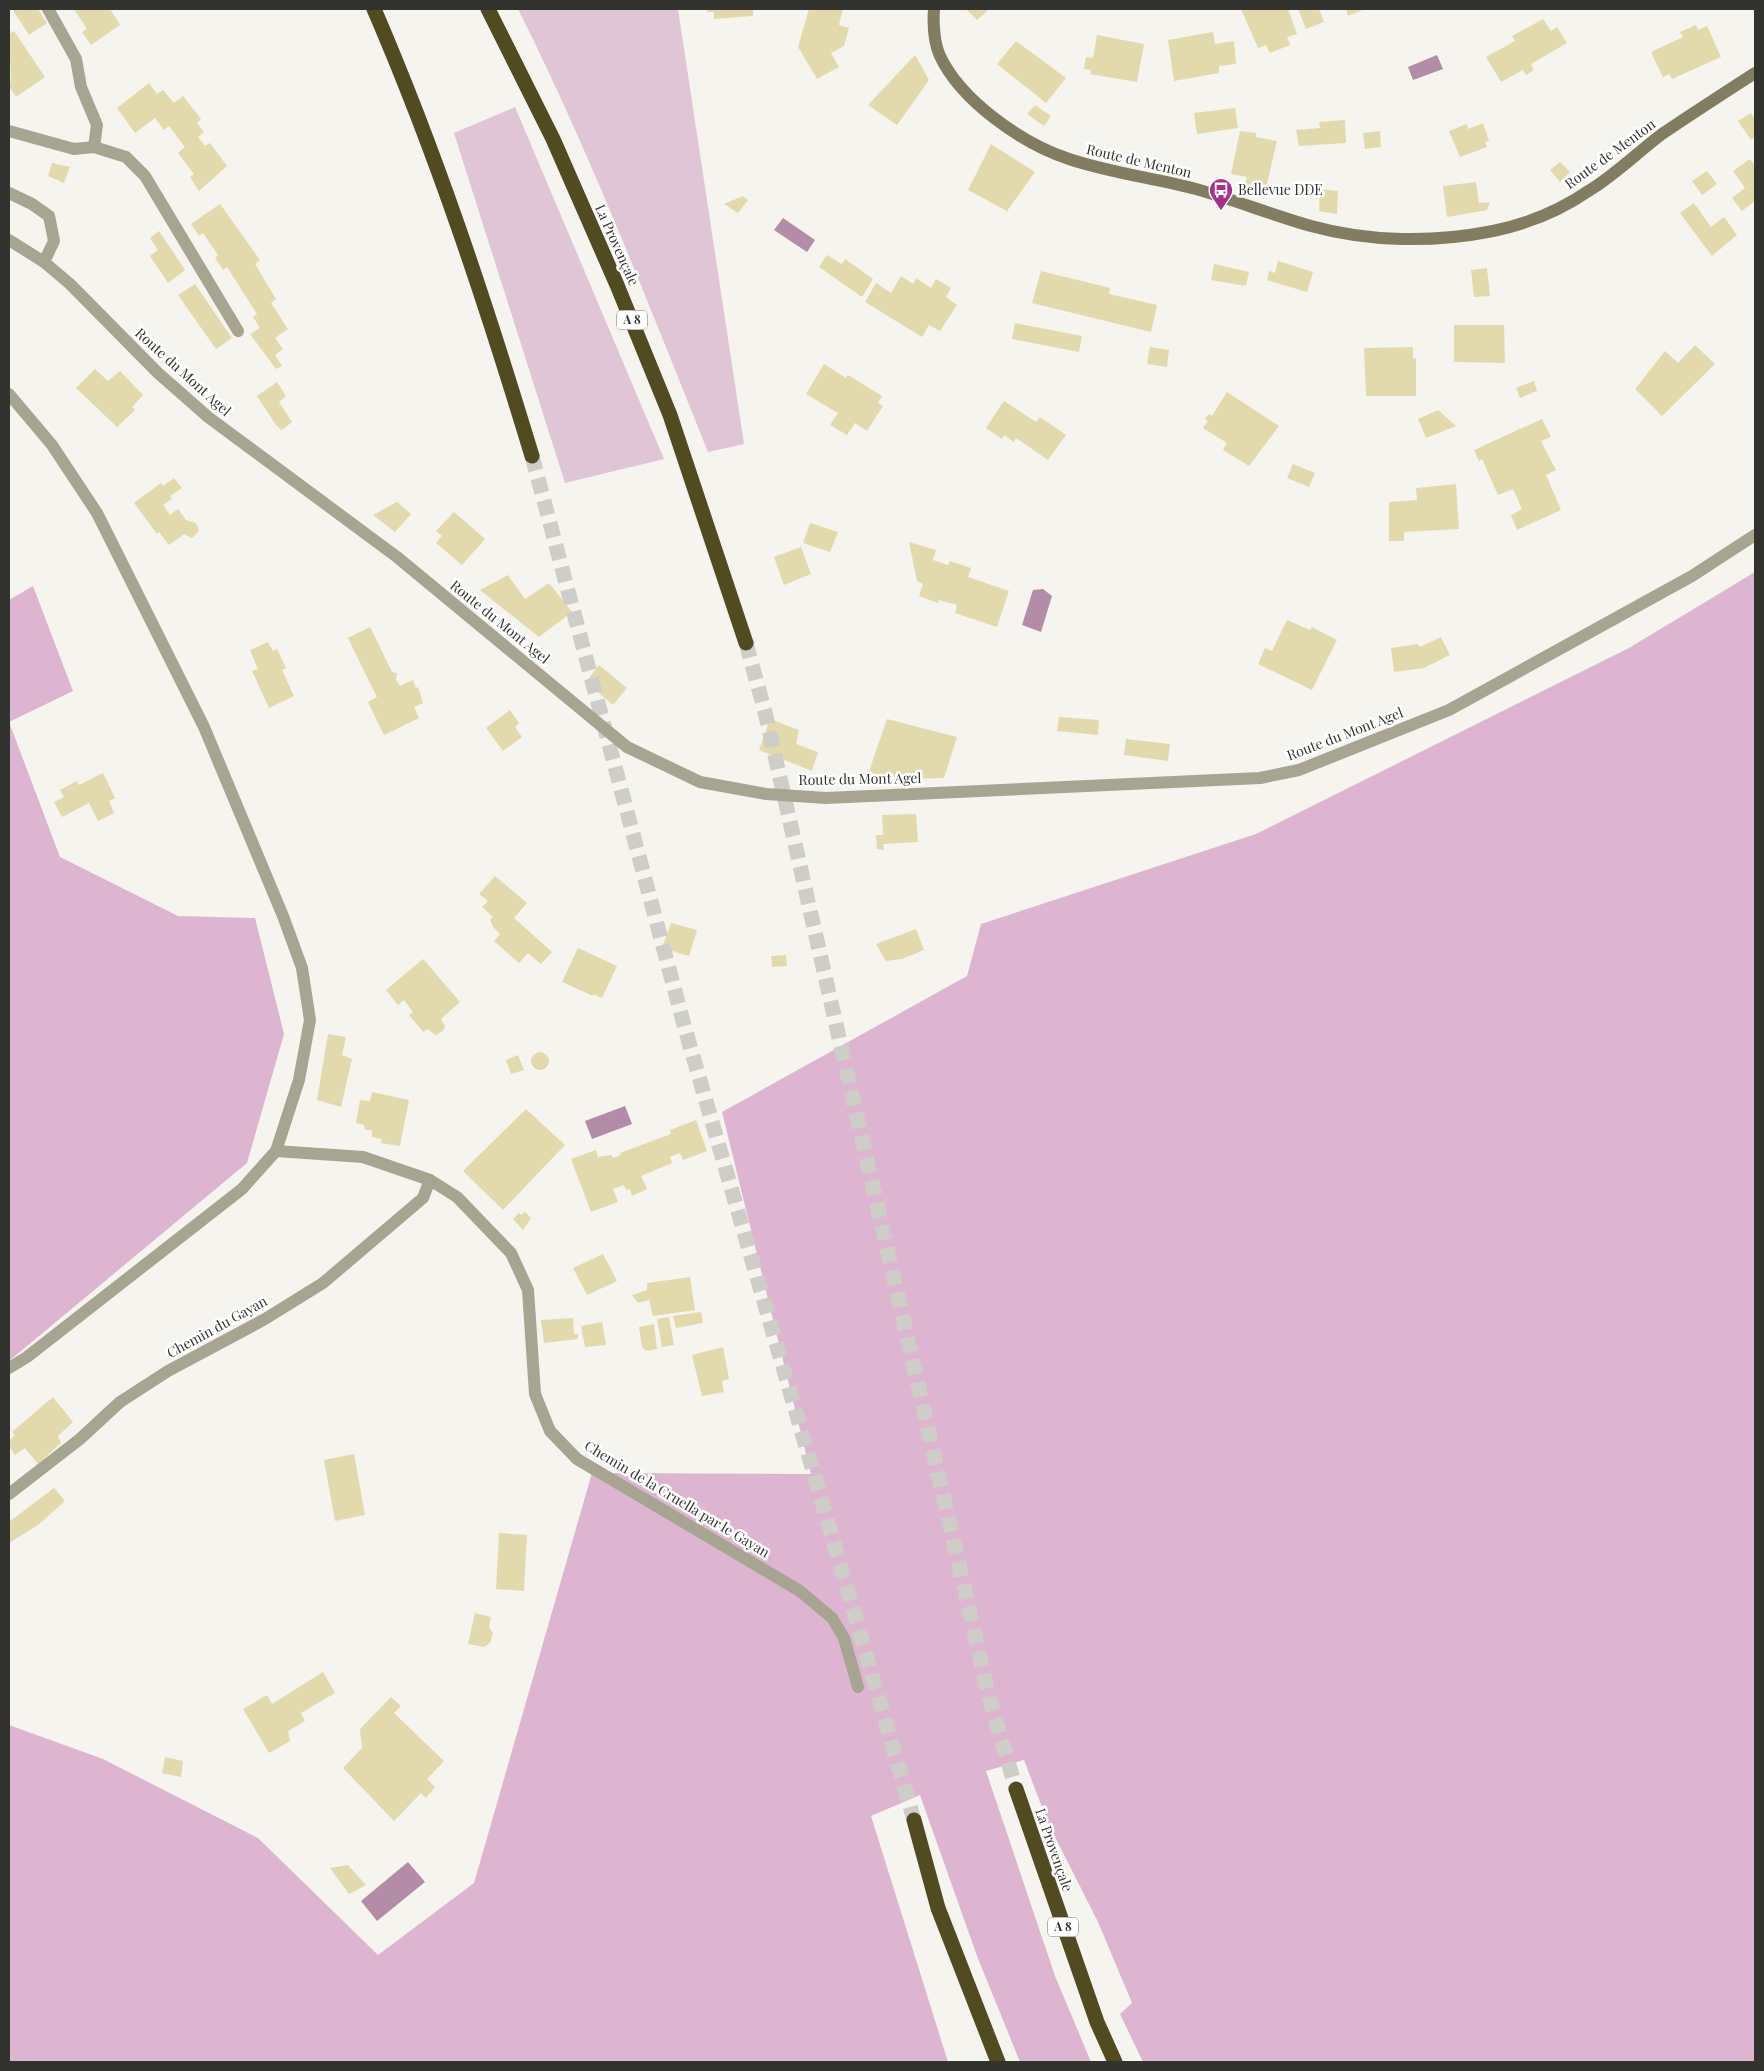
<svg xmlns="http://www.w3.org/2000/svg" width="1764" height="2071" viewBox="0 0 1764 2071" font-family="'Playfair Display',serif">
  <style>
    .green { fill: #e0c5d7 }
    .forest { fill: #deb5d1 }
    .water { fill: #b38ca7 }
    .building { fill: #e2daac }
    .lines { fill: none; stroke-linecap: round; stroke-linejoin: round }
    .motorway-tunnel { stroke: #cecdc8; stroke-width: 15; stroke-dasharray: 15 8; stroke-linecap: butt }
    .minor { stroke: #a7a491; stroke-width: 12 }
    .tertiary { stroke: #a7a491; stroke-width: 12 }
    .secondary { stroke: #827d61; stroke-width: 12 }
    .motorway { stroke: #524a21; stroke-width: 15 }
    .labels { text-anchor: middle; stroke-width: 5; stroke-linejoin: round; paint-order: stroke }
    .shield { fill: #fff; stroke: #70706d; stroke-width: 1 }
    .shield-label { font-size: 12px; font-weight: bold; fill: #32322f }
    .street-label { font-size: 14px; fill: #32322f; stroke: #fff }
    .poi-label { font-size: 14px; fill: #32322f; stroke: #fff; text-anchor: start }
  </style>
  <rect width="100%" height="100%" fill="#f5f4ee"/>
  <!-- green -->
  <g class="green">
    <path d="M 518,9 L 678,9 L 744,444 L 708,452 C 648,303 590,152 518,9 Z"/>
    <path d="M 515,107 L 664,459 L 565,483 L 454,133 Z"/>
  </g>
  <!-- forest -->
  <g class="forest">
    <path d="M 1755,572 L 1755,2062 L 1143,2062 L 1120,2014 L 1132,2003 L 1098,1922 L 1048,1823 L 1024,1760 L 986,1771 L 1055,1976 L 1091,2062 L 1020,2062 L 977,1956 L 920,1795 L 871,1816 L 948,2062 L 9,2062 L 9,1725 L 103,1759 L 258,1838 L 378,1955 L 474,1883 L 592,1473 L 811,1474 L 722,1112 L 967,976 L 981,924 L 1256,834 L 1629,648 Z"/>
    <path d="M 33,586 L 73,691 L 9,722 L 60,857 L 178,916 L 255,918 L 284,1034 L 247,1163 L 9,1361 L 9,600 Z"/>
  </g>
  <!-- water -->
  <g class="water">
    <path d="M 1437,55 L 1443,69 L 1413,80 L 1408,67 Z"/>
    <path d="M 783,218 L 815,240 L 807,252 L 774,230 Z"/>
    <path d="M 1043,589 L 1052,596 L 1041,632 L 1022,625 L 1033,590 Z"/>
    <path d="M 625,1106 L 632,1124 L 592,1139 L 585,1121 Z"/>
    <path d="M 408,1862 L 425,1882 L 377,1921 L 361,1901 Z"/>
  </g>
  <!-- building -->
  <g class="building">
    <path d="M 12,9 L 38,9 L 47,23 L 29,35 Z"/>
    <path d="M 74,9 L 110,9 L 120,25 L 91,45 L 82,32 L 87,29 Z"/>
    <path d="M 707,9 L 753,9 L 753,16 L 714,19 L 714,12 L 707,12 Z"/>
    <path d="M 809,9 L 843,9 L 839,25 L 849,28 L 844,46 L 831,53 L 839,67 L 817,79 L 798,47 Z"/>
    <path d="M 966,9 L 985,9 L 987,11 L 977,20 Z"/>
    <path d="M 1241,9 L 1288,9 L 1297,34 L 1287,37 L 1290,45 L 1270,53 L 1266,45 L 1258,48 Z"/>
    <path d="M 1298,9 L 1319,9 L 1324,22 L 1306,29 Z"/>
    <path d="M 1346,9 L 1365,9 L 1348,16 Z"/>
    <path d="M 1543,19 L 1551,31 L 1557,27 L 1567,43 L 1531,64 L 1534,70 L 1526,75 L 1523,70 L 1501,82 L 1486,57 L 1515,41 L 1512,36 Z"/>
    <path d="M 1696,25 L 1698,30 L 1707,26 L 1721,57 L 1672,79 L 1669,74 L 1663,77 L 1651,52 L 1683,37 L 1680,32 Z"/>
    <path d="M 9,31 L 10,33 L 14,31 L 45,77 L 16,97 L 9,86 L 11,80 Z"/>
    <path d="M 1213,32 L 1215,44 L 1234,41 L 1236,64 L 1219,66 L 1219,73 L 1174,81 L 1168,40 Z"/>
    <path d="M 1097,35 L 1144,44 L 1137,82 L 1090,74 L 1091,70 L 1084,69 L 1086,57 L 1093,58 Z"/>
    <path d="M 1016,41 L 1066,78 L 1046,103 L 997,64 Z"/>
    <path d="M 915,55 L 929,80 L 897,125 L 868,105 Z"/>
    <path d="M 149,83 L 157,94 L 163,90 L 174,103 L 183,96 L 201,119 L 197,123 L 204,132 L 198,137 L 205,146 L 210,143 L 227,166 L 199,191 L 190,177 L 194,174 L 178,153 L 185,147 L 169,126 L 164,130 L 155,118 L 135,133 L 117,108 Z"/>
    <path d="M 1035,105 L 1051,116 L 1044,126 L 1027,114 Z"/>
    <path d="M 1235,108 L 1238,128 L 1197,134 L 1194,113 Z"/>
    <path d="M 1751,113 L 1755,119 L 1755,137 L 1751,140 L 1738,121 Z"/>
    <path d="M 1345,120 L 1346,143 L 1299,146 L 1296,130 L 1320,128 L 1319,122 Z"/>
    <path d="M 1483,123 L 1489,141 L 1485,142 L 1487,147 L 1460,157 L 1449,131 L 1467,124 L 1468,129 Z"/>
    <path d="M 1240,131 L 1256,133 L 1256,137 L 1277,141 L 1265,192 L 1245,186 L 1247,177 L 1231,174 Z"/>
    <path d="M 1380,131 L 1381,147 L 1365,149 L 1363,133 Z"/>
    <path d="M 991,144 L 1035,172 L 1007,211 L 968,190 Z"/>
    <path d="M 1750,159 L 1755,166 L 1755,201 L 1742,211 L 1732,198 L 1745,188 L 1733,171 Z"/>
    <path d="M 1560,162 L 1570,172 L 1560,182 L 1550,170 Z"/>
    <path d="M 52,163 L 70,167 L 64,183 L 48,176 Z"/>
    <path d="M 1707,171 L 1717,184 L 1702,195 L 1692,181 Z"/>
    <path d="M 1476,182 L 1479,203 L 1490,202 L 1487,210 L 1447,217 L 1443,186 Z"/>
    <path d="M 1320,189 L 1338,191 L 1337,214 L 1319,211 Z"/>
    <path d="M 743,196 L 748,200 L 738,213 L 724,204 Z"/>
    <path d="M 1694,203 L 1711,227 L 1724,217 L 1737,235 L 1712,256 L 1680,213 Z"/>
    <path d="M 220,204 L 260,260 L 255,264 L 276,299 L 271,303 L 288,329 L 275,338 L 283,349 L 275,355 L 282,366 L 276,369 L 250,334 L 260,328 L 253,317 L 257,314 L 227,267 L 223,270 L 215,258 L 218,255 L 203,233 L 199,236 L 191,224 Z"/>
    <path d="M 159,231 L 185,270 L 168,283 L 150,256 L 158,250 L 150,238 Z"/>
    <path d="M 827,255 L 842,264 L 845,259 L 873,279 L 862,297 L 819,267 Z"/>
    <path d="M 1278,261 L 1313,272 L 1307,292 L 1267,280 L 1269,271 L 1275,273 Z"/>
    <path d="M 1214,264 L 1249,272 L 1246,286 L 1211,280 Z"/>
    <path d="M 1487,268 L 1490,296 L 1474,297 L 1471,270 Z"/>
    <path d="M 1041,271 L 1110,288 L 1109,294 L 1157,305 L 1151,332 L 1032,303 Z"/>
    <path d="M 901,276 L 913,284 L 916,278 L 931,288 L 936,279 L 951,288 L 946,297 L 957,305 L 940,331 L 929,325 L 922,337 L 865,302 L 876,283 L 891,293 Z"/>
    <path d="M 195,284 L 232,338 L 216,349 L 178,295 Z"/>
    <path d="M 1015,323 L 1082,336 L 1079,352 L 1012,339 Z"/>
    <path d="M 1454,325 L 1504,325 L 1505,363 L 1454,362 Z"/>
    <path d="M 1695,345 L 1715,364 L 1662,416 L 1635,389 L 1665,351 L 1678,363 Z"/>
    <path d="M 1150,347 L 1169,350 L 1167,367 L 1147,364 Z"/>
    <path d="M 1413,347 L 1413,358 L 1416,359 L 1416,396 L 1366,396 L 1364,348 Z"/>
    <path d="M 824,364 L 846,378 L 848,375 L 882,396 L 878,403 L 883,406 L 867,431 L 855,423 L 847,435 L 830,425 L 838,413 L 806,394 Z"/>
    <path d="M 95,369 L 108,381 L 120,371 L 143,395 L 132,407 L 135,410 L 117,427 L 76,388 Z"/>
    <path d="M 1534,381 L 1537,391 L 1520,398 L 1516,388 Z"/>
    <path d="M 277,382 L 286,396 L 279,402 L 292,422 L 282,430 L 276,425 L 257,396 Z"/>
    <path d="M 1227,392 L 1279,426 L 1249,466 L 1223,450 L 1227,443 L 1203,428 L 1208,421 L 1205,419 L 1209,414 L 1212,416 Z"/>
    <path d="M 1004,401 L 1036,422 L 1040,417 L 1066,435 L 1048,460 L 1016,438 L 1014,442 L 1004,435 L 1002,439 L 986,428 Z"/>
    <path d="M 1438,410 L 1456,426 L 1426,438 L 1418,419 Z"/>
    <path d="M 1542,419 L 1551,437 L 1541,441 L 1556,470 L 1546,475 L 1561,510 L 1517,530 L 1511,515 L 1522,509 L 1513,489 L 1498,495 L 1482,459 L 1479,461 L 1474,450 Z"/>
    <path d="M 1293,464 L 1315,473 L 1309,487 L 1287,478 Z"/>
    <path d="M 174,478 L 182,488 L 170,496 L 172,499 L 163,505 L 170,515 L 178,509 L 186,520 L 196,523 L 199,531 L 192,538 L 184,534 L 169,545 L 159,532 L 157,534 L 134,503 L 161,483 L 163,486 Z"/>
    <path d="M 1456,484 L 1459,529 L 1404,532 L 1404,541 L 1389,541 L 1389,502 L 1417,500 L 1416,488 Z"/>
    <path d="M 397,502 L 411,514 L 395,532 L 373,515 Z"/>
    <path d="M 454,512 L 485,539 L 462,565 L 436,543 L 442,536 L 436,531 Z"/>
    <path d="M 810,523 L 838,532 L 830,552 L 803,543 Z"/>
    <path d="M 909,542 L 936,550 L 933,560 L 948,565 L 950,561 L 971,568 L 968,577 L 1009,591 L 997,627 L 955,613 L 957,605 L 939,600 L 938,603 L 919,596 L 923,584 L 917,581 Z"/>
    <path d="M 801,547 L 811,574 L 784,585 L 774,557 Z"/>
    <path d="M 508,575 L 525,599 L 549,583 L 572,612 L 539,637 L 480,590 Z"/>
    <path d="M 1287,620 L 1310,630 L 1312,627 L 1337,640 L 1312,690 L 1258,664 L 1265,648 L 1272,651 Z"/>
    <path d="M 370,627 L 392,672 L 397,673 L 396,680 L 400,686 L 413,680 L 416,688 L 418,687 L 423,703 L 414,707 L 419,718 L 384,735 L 368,702 L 377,697 L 348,638 Z"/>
    <path d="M 1441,637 L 1450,655 L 1424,668 L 1394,672 L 1391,648 L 1418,644 L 1420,647 Z"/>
    <path d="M 268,642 L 273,651 L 277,649 L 286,668 L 282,670 L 294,696 L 269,708 L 252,671 L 258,669 L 250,650 Z"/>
    <path d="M 599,665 L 627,688 L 613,705 L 586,682 Z"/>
    <path d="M 510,710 L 519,723 L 515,727 L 522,737 L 503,751 L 486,728 Z"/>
    <path d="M 1059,717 L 1099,720 L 1098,735 L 1057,731 Z"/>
    <path d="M 770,719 L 799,730 L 796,744 L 818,752 L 812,771 L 759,750 Z"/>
    <path d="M 887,719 L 957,737 L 944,778 L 866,780 Z"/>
    <path d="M 1126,739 L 1170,744 L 1168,761 L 1124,755 Z"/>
    <path d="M 103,773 L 115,798 L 109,801 L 114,813 L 98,821 L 89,803 L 62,817 L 54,802 L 64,797 L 60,790 L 77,781 L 79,785 Z"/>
    <path d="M 916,814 L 918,842 L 883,844 L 884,850 L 877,849 L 876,835 L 883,835 L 882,815 Z"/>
    <path d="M 495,876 L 527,903 L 514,918 L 552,952 L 541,964 L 528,953 L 519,963 L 494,941 L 500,934 L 493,927 L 490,920 L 493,917 L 482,907 L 488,901 L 479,894 Z"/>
    <path d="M 671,923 L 697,930 L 689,956 L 662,948 Z"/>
    <path d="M 916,929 L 924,950 L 902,959 L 886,961 L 876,944 Z"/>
    <path d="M 578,948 L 617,966 L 602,998 L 593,994 L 593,996 L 562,982 Z"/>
    <path d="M 786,955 L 787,966 L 772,967 L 771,956 Z"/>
    <path d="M 423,959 L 460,1002 L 441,1019 L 445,1026 L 444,1030 L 436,1035 L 427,1029 L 423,1032 L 409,1015 L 413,1012 L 404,1000 L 398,1005 L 386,990 Z"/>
    <path d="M 328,1034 L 346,1037 L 342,1055 L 352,1059 L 341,1107 L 317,1100 Z"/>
    <circle cx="540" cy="1061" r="9"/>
    <path d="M 518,1055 L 524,1070 L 511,1074 L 506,1060 Z"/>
    <path d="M 372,1092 L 409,1100 L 400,1146 L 381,1143 L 382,1139 L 372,1137 L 372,1130 L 365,1130 L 364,1125 L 356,1123 L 360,1100 L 370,1101 Z"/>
    <path d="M 526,1109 L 565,1145 L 503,1210 L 463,1171 Z"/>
    <path d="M 696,1120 L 707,1151 L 683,1160 L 680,1153 L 670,1157 L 672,1163 L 641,1176 L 647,1189 L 632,1196 L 630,1189 L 626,1190 L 624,1185 L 613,1189 L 618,1202 L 591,1212 L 571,1159 L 596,1150 L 598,1157 L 612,1155 L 613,1158 L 621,1155 L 620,1153 L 671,1134 L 670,1130 Z"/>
    <path d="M 525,1212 L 531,1218 L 523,1230 L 513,1219 L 519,1213 L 521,1215 Z"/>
    <path d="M 603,1254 L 617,1281 L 587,1295 L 573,1268 Z"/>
    <path d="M 690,1277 L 695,1310 L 653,1316 L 649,1300 L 638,1303 L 632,1295 L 647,1290 L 647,1283 Z"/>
    <path d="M 701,1312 L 703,1323 L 676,1328 L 673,1316 Z"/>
    <path d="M 669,1317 L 674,1345 L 662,1347 L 657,1319 Z"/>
    <path d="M 573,1318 L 574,1334 L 578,1334 L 578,1339 L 544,1343 L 541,1320 Z"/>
    <path d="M 602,1322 L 606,1345 L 585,1347 L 581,1326 Z"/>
    <path d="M 654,1324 L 657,1349 L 646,1351 L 642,1347 L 639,1327 Z"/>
    <path d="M 723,1347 L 729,1379 L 722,1381 L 724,1392 L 702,1396 L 692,1355 Z"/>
    <path d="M 53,1397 L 73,1422 L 58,1436 L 61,1443 L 38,1464 L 25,1448 L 15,1455 L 9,1446 L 9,1441 L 15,1435 L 12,1432 Z"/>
    <path d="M 354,1454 L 365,1515 L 335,1521 L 324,1460 Z"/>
    <path d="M 54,1488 L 65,1501 L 38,1525 L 9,1543 L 9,1522 Z"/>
    <path d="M 499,1533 L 527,1535 L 524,1591 L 496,1589 Z"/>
    <path d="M 475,1613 L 491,1617 L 489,1627 L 493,1633 L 490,1643 L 484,1647 L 468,1644 Z"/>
    <path d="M 323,1672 L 335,1693 L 301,1713 L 305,1721 L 288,1731 L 290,1741 L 269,1753 L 243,1709 L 267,1695 L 272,1704 Z"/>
    <path d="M 391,1697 L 401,1706 L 394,1713 L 444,1761 L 427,1779 L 435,1787 L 426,1798 L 421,1793 L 394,1821 L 343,1768 L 362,1748 L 360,1729 Z"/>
    <path d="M 165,1757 L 183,1761 L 181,1777 L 162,1773 Z"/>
    <path d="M 348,1865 L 366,1885 L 349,1894 L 330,1868 Z"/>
  </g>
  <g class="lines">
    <!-- motorway-tunnel -->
    <g class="motorway-tunnel">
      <path d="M 532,456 L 684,1025 L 914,1820"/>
      <path d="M 746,643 L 765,712 L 989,1697 L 1016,1789"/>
    </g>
    <!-- minor -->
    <g class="minor">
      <path d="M 48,9 L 76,59 L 81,87 L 97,125 L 94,147"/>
      <path d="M 9,131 L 74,149 L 94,147 L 126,157 L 145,176 L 238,331"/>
      <path d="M 9,193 L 32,204 L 49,216 L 54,241 L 44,262"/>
      <path d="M 276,1151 L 363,1157 L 430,1180 L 457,1197 L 511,1253 L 528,1290 L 535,1394 L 550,1431 L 577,1459 L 800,1591 L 832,1618 L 844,1638 L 858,1687"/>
      <path d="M 9,1494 L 80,1439 L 120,1402 L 168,1371 L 265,1319 L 323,1283 L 423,1198 L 430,1180"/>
    </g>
    <!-- tertiary -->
    <g class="tertiary">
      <path d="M 9,240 L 44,262 L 70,284 L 158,373 L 208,417 L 397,557 L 627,747 L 700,782 L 766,794 L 826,798 L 1260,778 L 1299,770 L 1449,710 L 1692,576 L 1755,535"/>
      <path d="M 9,394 L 52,445 L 97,513 L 204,727 L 283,916 L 302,968 L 310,1020 L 299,1080 L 276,1151 L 242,1189 L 27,1357 L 9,1368"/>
    </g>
    <!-- secondary -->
    <path class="secondary" d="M 934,9 C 933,23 934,43 940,56 C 961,101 1023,144 1069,159 C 1111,173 1154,178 1196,189 C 1235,200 1272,215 1311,226 C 1369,242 1433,243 1493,231 C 1527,224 1561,210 1590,190 C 1616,174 1638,152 1662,134 C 1693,113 1724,93 1755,73"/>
    <!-- motorway -->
    <g class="motorway">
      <path d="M 374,9 C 437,155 486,304 532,456"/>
      <path d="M 488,9 L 553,139 L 617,285 L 670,415 L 746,643"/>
      <path d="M 1016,1789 L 1097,2022 L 1115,2062"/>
      <path d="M 914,1820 L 938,1908 L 998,2062"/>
    </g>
  </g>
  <!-- icons -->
  <defs>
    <g id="bus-pin" transform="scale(1.25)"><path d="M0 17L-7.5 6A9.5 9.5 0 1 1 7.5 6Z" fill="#a4318b" stroke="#fff"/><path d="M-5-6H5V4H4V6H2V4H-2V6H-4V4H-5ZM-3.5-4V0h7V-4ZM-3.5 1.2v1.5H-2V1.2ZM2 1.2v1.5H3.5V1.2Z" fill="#fff"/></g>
  </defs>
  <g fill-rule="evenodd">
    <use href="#bus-pin" x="1221" y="190"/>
  </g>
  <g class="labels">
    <!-- shield labels -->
    <g class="shield">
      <rect x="617" y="310.5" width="30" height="19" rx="4"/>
      <rect x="1048" y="1917.5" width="30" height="19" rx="4"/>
    </g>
    <g class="shield-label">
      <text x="632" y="324">A 8</text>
      <text x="1063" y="1931">A 8</text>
    </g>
    <!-- street labels -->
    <g class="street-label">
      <text transform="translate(1610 154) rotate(-36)" y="5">Route de Menton</text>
      <text transform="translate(1139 161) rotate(13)" y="5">Route de Menton</text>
      <text transform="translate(617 245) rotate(66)" y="5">La Provençale</text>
      <text transform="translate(183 372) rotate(42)" y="5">Route du Mont Agel</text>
      <text transform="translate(500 622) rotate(39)" y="5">Route du Mont Agel</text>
      <text transform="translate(1345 734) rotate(-21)" y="5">Route du Mont Agel</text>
      <text transform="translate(860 779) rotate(-1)" y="5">Route du Mont Agel</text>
      <text transform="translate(217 1327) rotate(-29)" y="5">Chemin du Gayan</text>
      <text transform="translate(677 1499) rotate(31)" y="5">Chemin de la Cruella par le Gayan</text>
      <text transform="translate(1054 1850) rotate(71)" y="5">La Provençale</text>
    </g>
    <!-- poi labels -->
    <g class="poi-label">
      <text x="1238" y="195">Bellevue DDE</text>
    </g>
  </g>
  <!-- border -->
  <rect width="1764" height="2071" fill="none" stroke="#32322f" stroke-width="20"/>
</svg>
